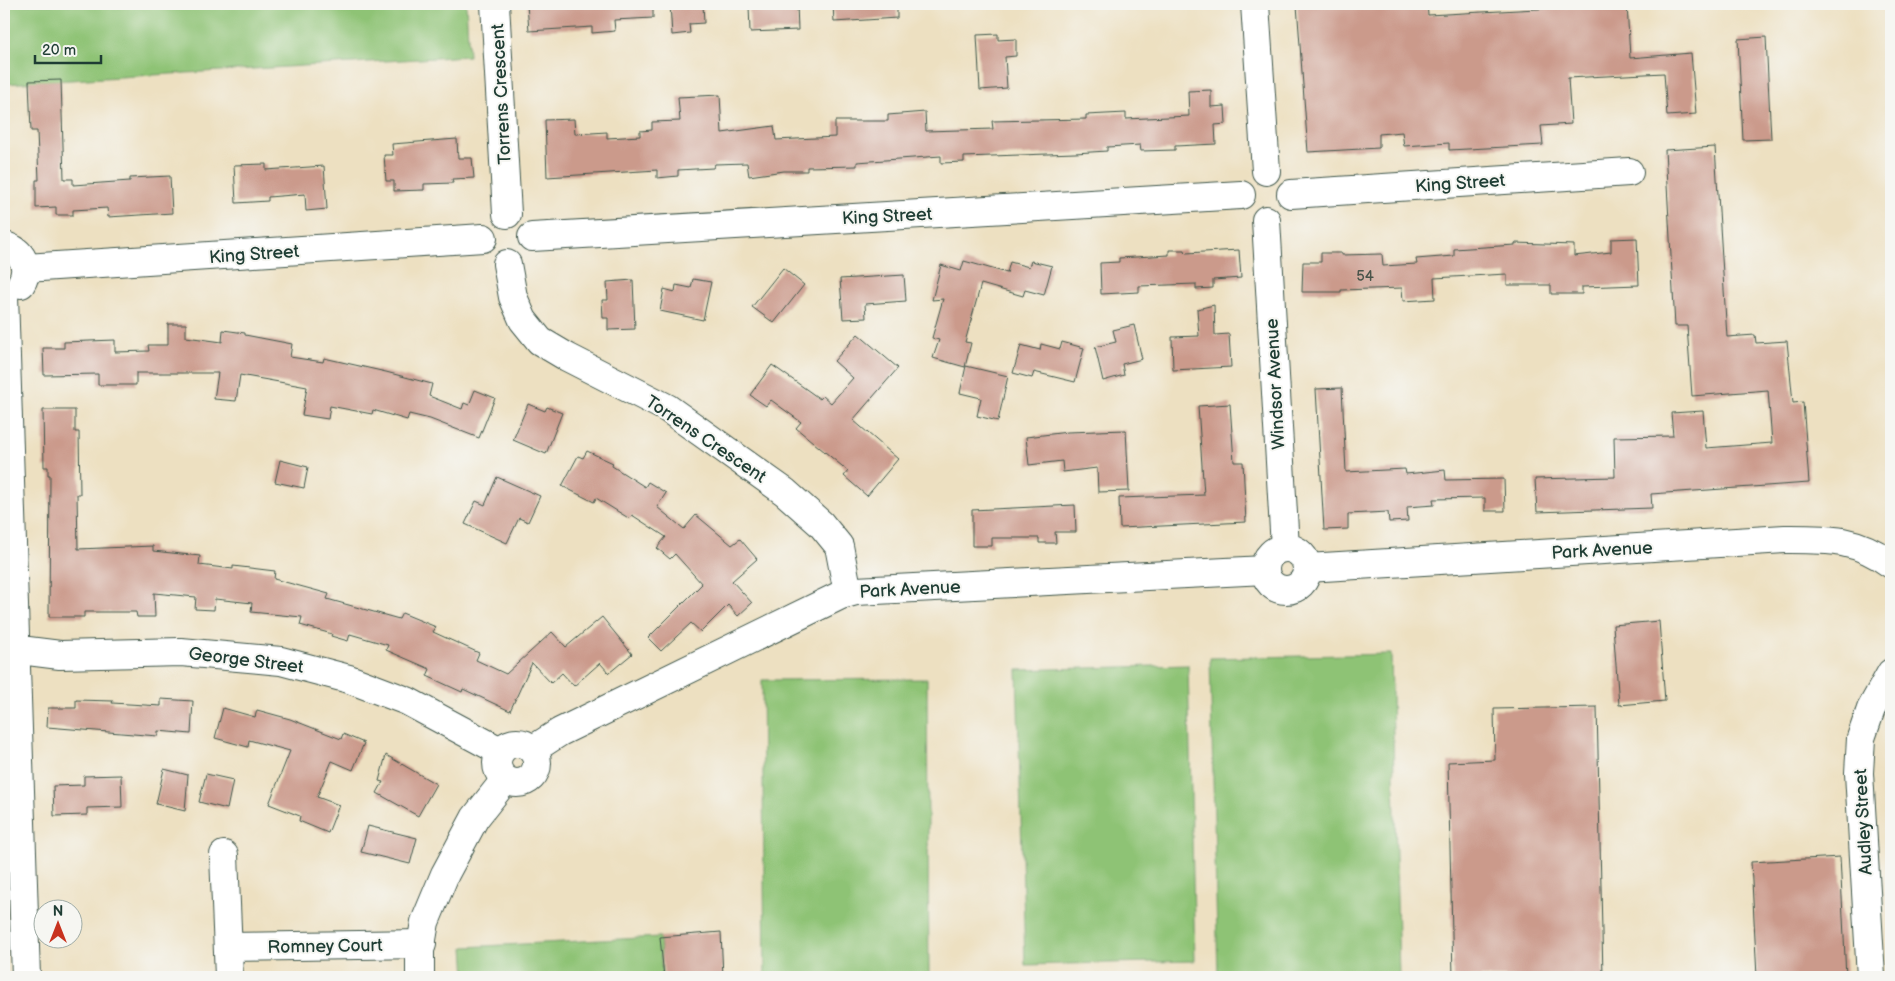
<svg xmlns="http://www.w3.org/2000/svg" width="1895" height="981" viewBox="0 0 1895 981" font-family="'Balsamiq Sans',sans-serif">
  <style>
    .garden { fill: #8ec375; stroke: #568054 }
    .building { fill: #cb9a8b }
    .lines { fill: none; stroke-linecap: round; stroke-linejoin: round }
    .minor-casing { stroke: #3e5549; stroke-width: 30 }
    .minor { stroke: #fff; stroke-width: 28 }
    .labels { text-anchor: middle; stroke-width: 4; stroke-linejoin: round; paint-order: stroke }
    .number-label { font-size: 15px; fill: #4a544a }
    .street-label { font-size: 18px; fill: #1f3d34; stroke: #f6f6f2 }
  </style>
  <rect width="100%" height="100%" fill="#f6f6f2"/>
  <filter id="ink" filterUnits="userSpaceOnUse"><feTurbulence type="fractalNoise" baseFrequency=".02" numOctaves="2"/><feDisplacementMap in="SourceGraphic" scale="10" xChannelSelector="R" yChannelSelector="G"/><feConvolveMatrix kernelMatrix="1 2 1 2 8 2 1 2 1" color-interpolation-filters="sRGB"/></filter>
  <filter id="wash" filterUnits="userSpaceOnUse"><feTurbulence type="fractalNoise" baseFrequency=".0096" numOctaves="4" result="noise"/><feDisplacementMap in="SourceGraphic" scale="20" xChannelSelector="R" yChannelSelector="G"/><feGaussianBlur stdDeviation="1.12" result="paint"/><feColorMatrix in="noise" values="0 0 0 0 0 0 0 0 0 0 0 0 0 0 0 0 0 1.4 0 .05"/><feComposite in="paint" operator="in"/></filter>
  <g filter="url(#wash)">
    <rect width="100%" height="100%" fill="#ede0c1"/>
    <!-- garden -->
    <g class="garden">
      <path d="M 4,4 L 466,4 L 469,56 L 4,84 Z"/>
      <path d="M 1391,654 L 1399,977 L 1218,977 L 1210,658 Z"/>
      <path d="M 1188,665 L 1195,961 L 1025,965 L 1017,670 Z"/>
      <path d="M 927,679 L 929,977 L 765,977 L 762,680 Z"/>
      <path d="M 660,937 L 662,977 L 466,977 L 464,947 Z"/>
    </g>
    <g id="blocks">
      <!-- building -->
      <g class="building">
        <path d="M 527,4 L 653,4 L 653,18 L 614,20 L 615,31 L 592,33 L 592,27 L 529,31 Z"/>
        <path d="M 670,4 L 703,4 L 704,23 L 689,24 L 690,33 L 672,35 Z"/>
        <path d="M 761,4 L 797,4 L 798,30 L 750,32 L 749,6 L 762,6 Z"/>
        <path d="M 833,4 L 897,4 L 897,18 L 834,22 Z"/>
        <path d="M 1313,4 L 1427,4 L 1428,15 L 1627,4 L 1630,58 L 1691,53 L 1696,114 L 1667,116 L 1664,73 L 1568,78 L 1571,124 L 1541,126 L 1543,145 L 1449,150 L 1449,143 L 1404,146 L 1402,132 L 1379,134 L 1379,148 L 1308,152 L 1297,5 Z"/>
        <path d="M 998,34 L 998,40 L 1016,39 L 1016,56 L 1005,57 L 1007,88 L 980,90 L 977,35 Z"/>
        <path d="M 1766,37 L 1771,139 L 1743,140 L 1738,39 Z"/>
        <path d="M 61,80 L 64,179 L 73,179 L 73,185 L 130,181 L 130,178 L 170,176 L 172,213 L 108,217 L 107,208 L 73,210 L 73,215 L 56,215 L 56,207 L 36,208 L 36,180 L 39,180 L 37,131 L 31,131 L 29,81 Z"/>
        <path d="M 1211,90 L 1211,107 L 1225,106 L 1226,124 L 1215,125 L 1216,144 L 1175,146 L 1175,150 L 1141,151 L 1140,145 L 1107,147 L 1107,151 L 1075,153 L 964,157 L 964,162 L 941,163 L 941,156 L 857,162 L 857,166 L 807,167 L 807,171 L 784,171 L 749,176 L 747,163 L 715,164 L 713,168 L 678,170 L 678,176 L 657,178 L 657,170 L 547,177 L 545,120 L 574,119 L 575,134 L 607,132 L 607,138 L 640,136 L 640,131 L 652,130 L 652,122 L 680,121 L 678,97 L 720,95 L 722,133 L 774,126 L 776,140 L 835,137 L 835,121 L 888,121 L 888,115 L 925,112 L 926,131 L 993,129 L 992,121 L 1086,119 L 1086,115 L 1126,113 L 1126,119 L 1189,116 L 1188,91 Z"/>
        <path d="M 457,139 L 458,158 L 472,158 L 474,178 L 452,179 L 453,183 L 424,184 L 424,190 L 394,191 L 394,181 L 386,181 L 384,155 L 393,155 L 392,144 Z"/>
        <path d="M 1715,147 L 1727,337 L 1755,335 L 1756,343 L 1787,341 L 1793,403 L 1803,402 L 1809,483 L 1651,494 L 1652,508 L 1537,512 L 1535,479 L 1615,477 L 1614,437 L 1673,436 L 1671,413 L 1703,411 L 1706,448 L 1772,443 L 1768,390 L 1692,396 L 1687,326 L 1675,326 L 1665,150 Z"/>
        <path d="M 266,164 L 266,170 L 324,166 L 327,209 L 306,211 L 305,194 L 268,197 L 268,201 L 236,203 L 234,165 Z"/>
        <path d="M 1637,238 L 1639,285 L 1582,287 L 1582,294 L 1551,294 L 1551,285 L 1507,285 L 1507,274 L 1434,278 L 1435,299 L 1403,301 L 1402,288 L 1341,290 L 1341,292 L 1302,292 L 1303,262 L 1321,262 L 1321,253 L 1342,253 L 1342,255 L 1382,254 L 1383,266 L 1417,264 L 1416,259 L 1454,256 L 1454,249 L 1515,245 L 1515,243 L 1574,245 L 1574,256 L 1611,252 L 1611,239 Z"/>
        <path d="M 1169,250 L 1185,250 L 1186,253 L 1239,250 L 1241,278 L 1213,280 L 1213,288 L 1196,289 L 1196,284 L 1139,286 L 1139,292 L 1101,294 L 1100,263 L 1119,262 L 1119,258 L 1169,255 Z"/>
        <path d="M 964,261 L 1007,273 L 1010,262 L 1029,267 L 1031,261 L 1052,266 L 1044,295 L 1025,290 L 1023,296 L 981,284 L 965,342 L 971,343 L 965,367 L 933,358 L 939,340 L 932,338 L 943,299 L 932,300 L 941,265 L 961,271 Z"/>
        <path d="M 783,268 L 804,285 L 774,323 L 752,307 Z"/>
        <path d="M 904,275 L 906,301 L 865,304 L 866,318 L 843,319 L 840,279 Z"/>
        <path d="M 693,279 L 711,282 L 703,320 L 660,311 L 664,289 L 675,292 L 676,285 L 691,288 Z"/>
        <path d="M 633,280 L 635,329 L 608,330 L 608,318 L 603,318 L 602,300 L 608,300 L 607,282 Z"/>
        <path d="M 1214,305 L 1215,335 L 1229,334 L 1231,367 L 1173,370 L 1172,337 L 1199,336 L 1197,309 Z"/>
        <path d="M 168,324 L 186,324 L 186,337 L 222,342 L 223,330 L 245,333 L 245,335 L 292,344 L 290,357 L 323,362 L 324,358 L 386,372 L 432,384 L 429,396 L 462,409 L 464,403 L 469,405 L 475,390 L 495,398 L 479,438 L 430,419 L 409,414 L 407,420 L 373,410 L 372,414 L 330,406 L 328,419 L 302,415 L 307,387 L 240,375 L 236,401 L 214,399 L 218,373 L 136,373 L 136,385 L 98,385 L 98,374 L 44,375 L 43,348 L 64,348 L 64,342 L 115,340 L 115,352 L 149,351 L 148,345 L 168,345 Z"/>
        <path d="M 1134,325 L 1142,359 L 1122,364 L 1124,375 L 1103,381 L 1095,347 L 1116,342 L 1113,330 Z"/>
        <path d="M 858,334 L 898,368 L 853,420 L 898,459 L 867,496 L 844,476 L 848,471 L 796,428 L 801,422 L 771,400 L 766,406 L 750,395 L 772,365 L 820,399 L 823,396 L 831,403 L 853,378 L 834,361 Z"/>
        <path d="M 1062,342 L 1084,348 L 1075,382 L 1034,372 L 1032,378 L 1013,373 L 1021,345 L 1040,350 L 1041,344 L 1060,349 Z"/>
        <path d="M 966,366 L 1008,376 L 998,421 L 977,416 L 981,398 L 960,393 Z"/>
        <path d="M 1342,388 L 1346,472 L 1405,469 L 1406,474 L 1445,470 L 1446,480 L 1504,479 L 1505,511 L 1485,511 L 1485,498 L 1433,499 L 1434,505 L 1407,507 L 1408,521 L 1389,522 L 1388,512 L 1348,514 L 1348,529 L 1324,530 L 1316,389 Z"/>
        <path d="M 528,404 L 545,411 L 547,407 L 562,413 L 546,454 L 513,440 Z"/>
        <path d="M 1230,404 L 1234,462 L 1243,462 L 1246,522 L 1120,528 L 1119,498 L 1204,495 L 1198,406 Z"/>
        <path d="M 43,410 L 75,410 L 75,432 L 79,432 L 80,494 L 77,494 L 78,549 L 153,546 L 153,551 L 200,556 L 199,565 L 233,569 L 233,566 L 275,571 L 274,579 L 329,594 L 327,599 L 399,619 L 402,613 L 436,627 L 433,632 L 479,653 L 476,660 L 506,674 L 552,632 L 566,647 L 602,617 L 632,654 L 609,673 L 600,663 L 574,686 L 562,673 L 551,683 L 532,663 L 510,711 L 463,689 L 462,692 L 427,676 L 430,669 L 386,650 L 388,645 L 350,634 L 348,641 L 331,636 L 332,634 L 300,625 L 302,617 L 251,612 L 252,603 L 215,599 L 214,610 L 195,609 L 196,597 L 154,593 L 155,617 L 137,617 L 136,612 L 84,612 L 84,617 L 49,617 L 50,475 L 48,475 L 48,467 L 44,467 Z"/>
        <path d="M 1126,430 L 1129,491 L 1098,492 L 1097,468 L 1063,472 L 1062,461 L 1029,465 L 1026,437 L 1068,432 Z"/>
        <path d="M 587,451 L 613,463 L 612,466 L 645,487 L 648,482 L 666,493 L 657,507 L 684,529 L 696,515 L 732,545 L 740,539 L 757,559 L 732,581 L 752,603 L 738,616 L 728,605 L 701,632 L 691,623 L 661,651 L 648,638 L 702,584 L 675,554 L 670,559 L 657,548 L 666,537 L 632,515 L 630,519 L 596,498 L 594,502 L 562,486 L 578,456 L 583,458 Z"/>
        <path d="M 280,460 L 308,467 L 304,488 L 275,482 Z"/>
        <path d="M 497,477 L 540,496 L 528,522 L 519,518 L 507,543 L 465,524 L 476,501 L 485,505 Z"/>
        <path d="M 1075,505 L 1076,532 L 1055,532 L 1056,543 L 1039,543 L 1039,538 L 992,538 L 992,546 L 972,546 L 972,510 Z"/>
        <path d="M 1659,621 L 1665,701 L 1619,705 L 1613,625 Z"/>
        <path d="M 161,699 L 193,701 L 191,734 L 158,731 L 158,736 L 47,727 L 48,708 L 76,708 L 76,700 L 113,701 L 112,703 L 161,706 Z"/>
        <path d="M 1597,707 L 1603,977 L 1453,977 L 1448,762 L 1495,760 L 1494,709 Z"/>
        <path d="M 223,708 L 255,717 L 257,710 L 290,719 L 341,739 L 343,734 L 364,743 L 353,770 L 332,761 L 317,797 L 339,805 L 328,833 L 299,821 L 300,816 L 269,804 L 290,751 L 249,740 L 248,747 L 215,738 Z"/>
        <path d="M 386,755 L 436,784 L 418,816 L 377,793 L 383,782 L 379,781 Z"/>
        <path d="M 164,769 L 188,775 L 185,811 L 156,804 Z"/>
        <path d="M 206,774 L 233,780 L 227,809 L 199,802 Z"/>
        <path d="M 121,775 L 122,807 L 87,808 L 87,815 L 54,816 L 53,786 L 84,785 L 84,776 Z"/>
        <path d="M 368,826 L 417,838 L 410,864 L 361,852 Z"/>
        <path d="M 1840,857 L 1846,977 L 1757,977 L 1751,862 Z"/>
        <path d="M 721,932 L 723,977 L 664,977 L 660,937 Z"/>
      </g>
    </g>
  </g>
  <g filter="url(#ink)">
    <use href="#blocks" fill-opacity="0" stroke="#3e5549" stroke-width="1"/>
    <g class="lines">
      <!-- minor casing -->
      <g class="minor-casing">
        <g id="minor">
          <path d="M 495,4 L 507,214"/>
          <path d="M 1255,4 L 1266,171"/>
          <path d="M 1291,194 L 1629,172"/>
          <path d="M 1266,220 L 1285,548"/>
          <path d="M 532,237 L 1241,195"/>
          <path d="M 4,246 C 22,250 31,267 21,284"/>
          <path d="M 507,264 L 513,297 L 523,320 L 540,341 L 567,357 L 667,408 L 785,492 L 821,524 L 839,546 L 848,593"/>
          <path d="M 26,268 L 483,238"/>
          <path d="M 4,295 L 26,977"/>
          <circle cx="1286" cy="569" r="21"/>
          <path d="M 1307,568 L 1785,539 C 1827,539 1856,538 1891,564"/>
          <path d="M 4,648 L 60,655 L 181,652 L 281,661 L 349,679 L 407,701 L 500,751"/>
          <circle cx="517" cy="763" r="20"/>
          <path d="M 532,750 L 560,732 L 841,595 L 856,591 L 1265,570"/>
          <path d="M 224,855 L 229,977"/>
          <path d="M 228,947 L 422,944"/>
          <path d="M 420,977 L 420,951 L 425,922 L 445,874 L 475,818 L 505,780"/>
          <path d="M 1871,977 L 1859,773 L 1861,738 L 1871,709 L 1891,673"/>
        </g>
      </g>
      <!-- minor -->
      <use href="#minor" class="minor"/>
    </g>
  </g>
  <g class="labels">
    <!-- number labels -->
    <g class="number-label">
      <text x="1365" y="281">54</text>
    </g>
    <!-- street labels -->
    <g class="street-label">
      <text transform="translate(501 94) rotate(-93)" y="6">Torrens Crescent</text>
      <text transform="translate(1460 183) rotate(-4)" y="6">King Street</text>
      <text transform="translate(887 216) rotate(-3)" y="6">King Street</text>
      <text transform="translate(254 254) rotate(-4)" y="6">King Street</text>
      <text transform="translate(1275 384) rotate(-93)" y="6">Windsor Avenue</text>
      <text transform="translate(706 439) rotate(34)" y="6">Torrens Crescent</text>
      <text transform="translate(1602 550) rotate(-3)" y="6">Park Avenue</text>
      <text transform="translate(910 589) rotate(-3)" y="6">Park Avenue</text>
      <text transform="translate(246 660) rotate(7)" y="6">George Street</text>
      <text transform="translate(1863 822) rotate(-93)" y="6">Audley Street</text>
      <text transform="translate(325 946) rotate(-1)" y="6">Romney Court</text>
    </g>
  </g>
  <!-- margin -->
  <rect width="1895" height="981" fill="none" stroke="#f6f6f2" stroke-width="20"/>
  <!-- north arrow -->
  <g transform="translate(58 924)"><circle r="24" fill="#f6f6f2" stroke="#a0aca6"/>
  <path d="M0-4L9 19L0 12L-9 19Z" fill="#c8321e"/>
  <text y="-8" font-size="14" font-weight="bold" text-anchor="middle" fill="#1f3d34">N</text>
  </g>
  <!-- scale -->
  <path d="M35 55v8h66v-8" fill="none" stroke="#1f3d34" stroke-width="2.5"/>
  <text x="42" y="55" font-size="15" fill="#1f3d34" stroke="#f6f6f2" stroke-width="4" paint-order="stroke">20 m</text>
</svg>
